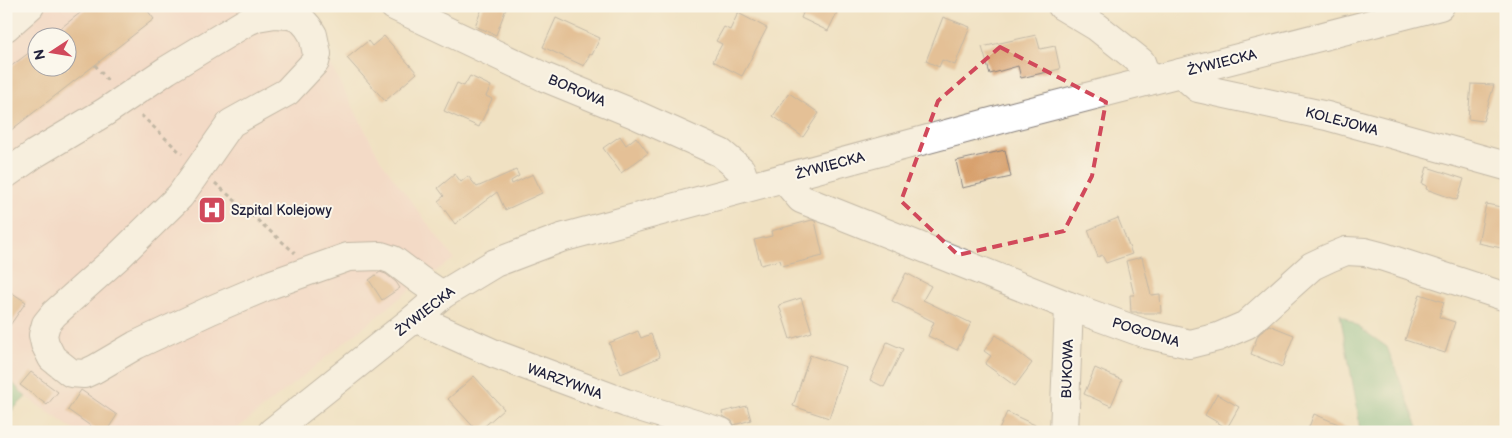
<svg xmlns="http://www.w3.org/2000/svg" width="1512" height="438" viewBox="0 0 1512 438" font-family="'Balsamiq Sans',sans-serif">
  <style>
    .built { fill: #f7d0ca; fill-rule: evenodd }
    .forest { fill: #69b780; stroke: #466c5e }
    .building { fill: #d49860 }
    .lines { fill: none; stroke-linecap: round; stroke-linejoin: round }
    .minor-casing { stroke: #89827e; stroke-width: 30 }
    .major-casing { stroke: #89827e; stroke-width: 30 }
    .path { stroke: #89827e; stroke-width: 3; stroke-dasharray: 4 4; stroke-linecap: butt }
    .minor { stroke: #fff; stroke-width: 28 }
    .major { stroke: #fff; stroke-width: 28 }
    .marked { fill: none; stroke: #d1495b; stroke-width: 4; stroke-dasharray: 10 6; stroke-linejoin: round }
    .labels { text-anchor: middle; stroke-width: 4; stroke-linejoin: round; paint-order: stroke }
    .street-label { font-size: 14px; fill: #22223b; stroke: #fbf7ec }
    .poi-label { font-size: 14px; fill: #22223b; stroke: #fbf7ec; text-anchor: start }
  </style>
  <rect width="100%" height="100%" fill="#fbf7ec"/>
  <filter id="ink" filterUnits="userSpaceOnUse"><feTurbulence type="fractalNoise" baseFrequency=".02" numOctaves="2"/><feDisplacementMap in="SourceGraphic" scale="10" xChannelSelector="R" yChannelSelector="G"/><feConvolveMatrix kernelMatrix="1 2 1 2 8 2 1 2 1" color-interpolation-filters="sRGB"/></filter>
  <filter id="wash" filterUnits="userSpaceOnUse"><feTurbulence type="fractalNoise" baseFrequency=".0096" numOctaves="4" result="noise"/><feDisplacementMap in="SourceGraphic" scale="20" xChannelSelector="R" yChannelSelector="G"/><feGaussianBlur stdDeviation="1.12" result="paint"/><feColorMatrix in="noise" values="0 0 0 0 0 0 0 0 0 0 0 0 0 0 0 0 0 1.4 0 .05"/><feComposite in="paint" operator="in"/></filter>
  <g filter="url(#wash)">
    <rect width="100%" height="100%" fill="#f0e1c2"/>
    <!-- built -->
    <path class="built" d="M 6,6 L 299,6 L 328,59 L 381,161 L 454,259 L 421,281 L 233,432 L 77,432 L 26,397 L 6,376 ZM 38,38 L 68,38 L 68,68 L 38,68 Z"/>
    <!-- forest -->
    <g class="forest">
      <path d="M 1340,314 L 1387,347 L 1420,432 L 1360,432 L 1357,406 Z"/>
      <path d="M 6,376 L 26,397 L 6,416 Z"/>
    </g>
    <g id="blocks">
      <!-- building -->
      <g class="building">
        <path d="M 89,6 L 144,6 L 154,19 L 6,134 L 6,70 L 38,46 L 38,68 L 68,68 L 68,38 L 48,38 Z"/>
        <path d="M 483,6 L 507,6 L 496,35 L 475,26 Z"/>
        <path d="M 806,6 L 840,6 L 828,31 L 801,18 Z"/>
        <path d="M 738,13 L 767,28 L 742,76 L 713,61 L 722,44 L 716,41 L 724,27 L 730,30 Z"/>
        <path d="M 943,17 L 970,27 L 955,65 L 942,60 L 939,67 L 926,61 Z"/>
        <path d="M 556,18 L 600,38 L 592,55 L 590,54 L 584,66 L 543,47 Z"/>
        <path d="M 1036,35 L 1040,49 L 1055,46 L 1060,69 L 1021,78 L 1018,66 L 990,74 L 982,47 Z"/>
        <path d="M 384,36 L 417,73 L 385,101 L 347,58 L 368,41 L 372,46 Z"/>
        <path d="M 470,76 L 491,86 L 486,96 L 492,99 L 479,127 L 444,111 L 457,83 L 464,86 Z"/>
        <path d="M 1471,84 L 1494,85 L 1483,121 L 1468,119 Z"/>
        <path d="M 789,93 L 819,113 L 803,137 L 773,116 Z"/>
        <path d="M 620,136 L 626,145 L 636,137 L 648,153 L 621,173 L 603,148 Z"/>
        <path d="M 1005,150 L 1011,177 L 962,188 L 956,161 Z"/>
        <path d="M 1427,167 L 1464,179 L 1457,200 L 1426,189 L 1427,186 L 1422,184 Z"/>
        <path d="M 516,170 L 519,176 L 511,181 L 512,184 L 533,174 L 542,193 L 505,210 L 497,192 L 455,224 L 438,201 L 444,196 L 438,188 L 455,174 L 461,182 L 468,176 L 477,187 Z"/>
        <path d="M 1486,204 L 1506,208 L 1506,249 L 1478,243 Z"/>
        <path d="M 1118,218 L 1132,254 L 1106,263 L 1102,255 L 1098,257 L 1088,230 Z"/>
        <path d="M 812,220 L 815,221 L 823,256 L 782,266 L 780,260 L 761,265 L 754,240 L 772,236 L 771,231 Z"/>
        <path d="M 1142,257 L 1151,295 L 1160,294 L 1161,313 L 1137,313 L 1137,312 L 1131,312 L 1130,295 L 1134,295 L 1126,261 Z"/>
        <path d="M 380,272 L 386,274 L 396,282 L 400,288 L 382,300 L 369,280 Z"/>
        <path d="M 906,273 L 931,286 L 923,300 L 971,323 L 957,350 L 928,336 L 934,322 L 892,301 Z"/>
        <path d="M 6,289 L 26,302 L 6,331 Z"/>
        <path d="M 1420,294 L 1444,302 L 1439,317 L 1455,322 L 1445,353 L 1405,340 Z"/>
        <path d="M 801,298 L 812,332 L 790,339 L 779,305 Z"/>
        <path d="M 1269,325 L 1294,335 L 1282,367 L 1251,354 L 1258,335 Z"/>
        <path d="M 638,331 L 641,338 L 651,334 L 660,357 L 621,374 L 609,343 Z"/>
        <path d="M 996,335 L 1032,363 L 1015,386 L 985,364 L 991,356 L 984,351 Z"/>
        <path d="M 887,342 L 903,349 L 884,387 L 870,380 Z"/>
        <path d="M 810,355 L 846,367 L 829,418 L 793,406 Z"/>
        <path d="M 1095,368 L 1122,380 L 1111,406 L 1084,394 Z"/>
        <path d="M 31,372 L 58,392 L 47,405 L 20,385 Z"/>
        <path d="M 474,376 L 504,409 L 478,432 L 448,399 Z"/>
        <path d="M 81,390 L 117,415 L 106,432 L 99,432 L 68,410 Z"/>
        <path d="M 1217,394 L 1239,407 L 1227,428 L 1205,415 Z"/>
        <path d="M 747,406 L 751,420 L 734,425 L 732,421 L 723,416 L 722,412 Z"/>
        <path d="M 1007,412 L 1048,431 L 1048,432 L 998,432 Z"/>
        <path d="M 1314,414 L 1355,431 L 1355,432 L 1307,432 Z"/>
      </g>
    </g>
  </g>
  <g filter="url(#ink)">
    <use href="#blocks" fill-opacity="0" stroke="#89827e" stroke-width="1"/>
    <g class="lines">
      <!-- minor casing -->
      <g class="minor-casing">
        <g id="minor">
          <path d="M 394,6 L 544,77 L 632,113 L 721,153 L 741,170 L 747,187"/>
          <path d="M 1062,6 L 1097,27 L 1141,62 L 1148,81"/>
          <path d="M 6,27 L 30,6"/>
          <path d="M 1181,73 L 1198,88 L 1327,116 L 1506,166"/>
          <path d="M 6,174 L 36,153 L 105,112 L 167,70 L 248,21 L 257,17 L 275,14 L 289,15 L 300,18 L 308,27 L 313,35 L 317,54 L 315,62 L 287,92 L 231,123 L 180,196 L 121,254 L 54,314 L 46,324 L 43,335 L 45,344 L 52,358 L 71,373 L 84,374 L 95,369 L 136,345 L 211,310 L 272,284 L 348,257 L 381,256 L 393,260 L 421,281 L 442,295"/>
          <path d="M 783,178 L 801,199 L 1069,306 L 1146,334 L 1190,344 L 1218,337 L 1246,325 L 1312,266 L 1329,258 L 1346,251 L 1365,252 L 1384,257 L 1506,297"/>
          <path d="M 415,318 L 495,354 L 626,403 L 721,432"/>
          <path d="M 1064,432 L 1069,306"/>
        </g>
      </g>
      <!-- major casing -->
      <g class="major-casing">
        <path id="major" d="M 272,432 L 415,318 L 442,295 L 495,263 L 561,238 L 1017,115 L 1440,6"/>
      </g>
      <!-- path -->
      <g class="path">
        <path d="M 95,65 L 109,82"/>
        <path d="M 141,115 L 182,154"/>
        <path d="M 215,183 L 295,253"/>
      </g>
      <!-- minor -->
      <use href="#minor" class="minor"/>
      <!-- major -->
      <use href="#major" class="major"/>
    </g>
  </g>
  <!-- marked area -->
  <path d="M0 0H1512V438H0ZM 1000,47 L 1106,102 L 1092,176 L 1064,231 L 958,255 L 901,201 L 938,101 Z" fill="#f0e1c2" fill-opacity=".55" fill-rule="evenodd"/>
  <path class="marked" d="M 1000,47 L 1106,102 L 1092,176 L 1064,231 L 958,255 L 901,201 L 938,101 Z"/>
  <!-- icons -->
  <defs>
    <g id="hospital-square" transform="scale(1.4375)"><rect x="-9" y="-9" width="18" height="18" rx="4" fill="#d1495b" stroke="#fbf7ec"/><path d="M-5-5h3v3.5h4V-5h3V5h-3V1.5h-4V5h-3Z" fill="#fff"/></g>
  </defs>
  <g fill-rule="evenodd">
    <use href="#hospital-square" x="212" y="210"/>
  </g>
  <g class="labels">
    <!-- street labels -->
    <g class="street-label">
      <text transform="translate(1222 62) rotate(-14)" y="5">ŻYWIECKA</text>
      <text transform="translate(577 90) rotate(23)" y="5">BOROWA</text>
      <text transform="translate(1342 121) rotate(15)" y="5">KOLEJOWA</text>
      <text transform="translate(830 165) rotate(-15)" y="5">ŻYWIECKA</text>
      <text transform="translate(425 311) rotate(-38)" y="5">ŻYWIECKA</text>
      <text transform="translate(1146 332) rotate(17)" y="5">POGODNA</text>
      <text transform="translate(1067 369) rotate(-88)" y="5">BUKOWA</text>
      <text transform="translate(565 381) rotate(20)" y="5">WARZYWNA</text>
    </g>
    <!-- poi labels -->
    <g class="poi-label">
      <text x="231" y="215">Szpital Kolejowy</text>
    </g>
  </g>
  <!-- margin -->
  <rect width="1512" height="438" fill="none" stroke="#fbf7ec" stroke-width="25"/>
  <!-- north arrow -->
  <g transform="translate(52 52) rotate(258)"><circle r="24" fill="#fbf7ec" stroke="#a4a2a5"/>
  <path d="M0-4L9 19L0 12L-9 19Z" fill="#d1495b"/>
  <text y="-8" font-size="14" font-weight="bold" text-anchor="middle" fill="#22223b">N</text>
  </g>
</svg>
